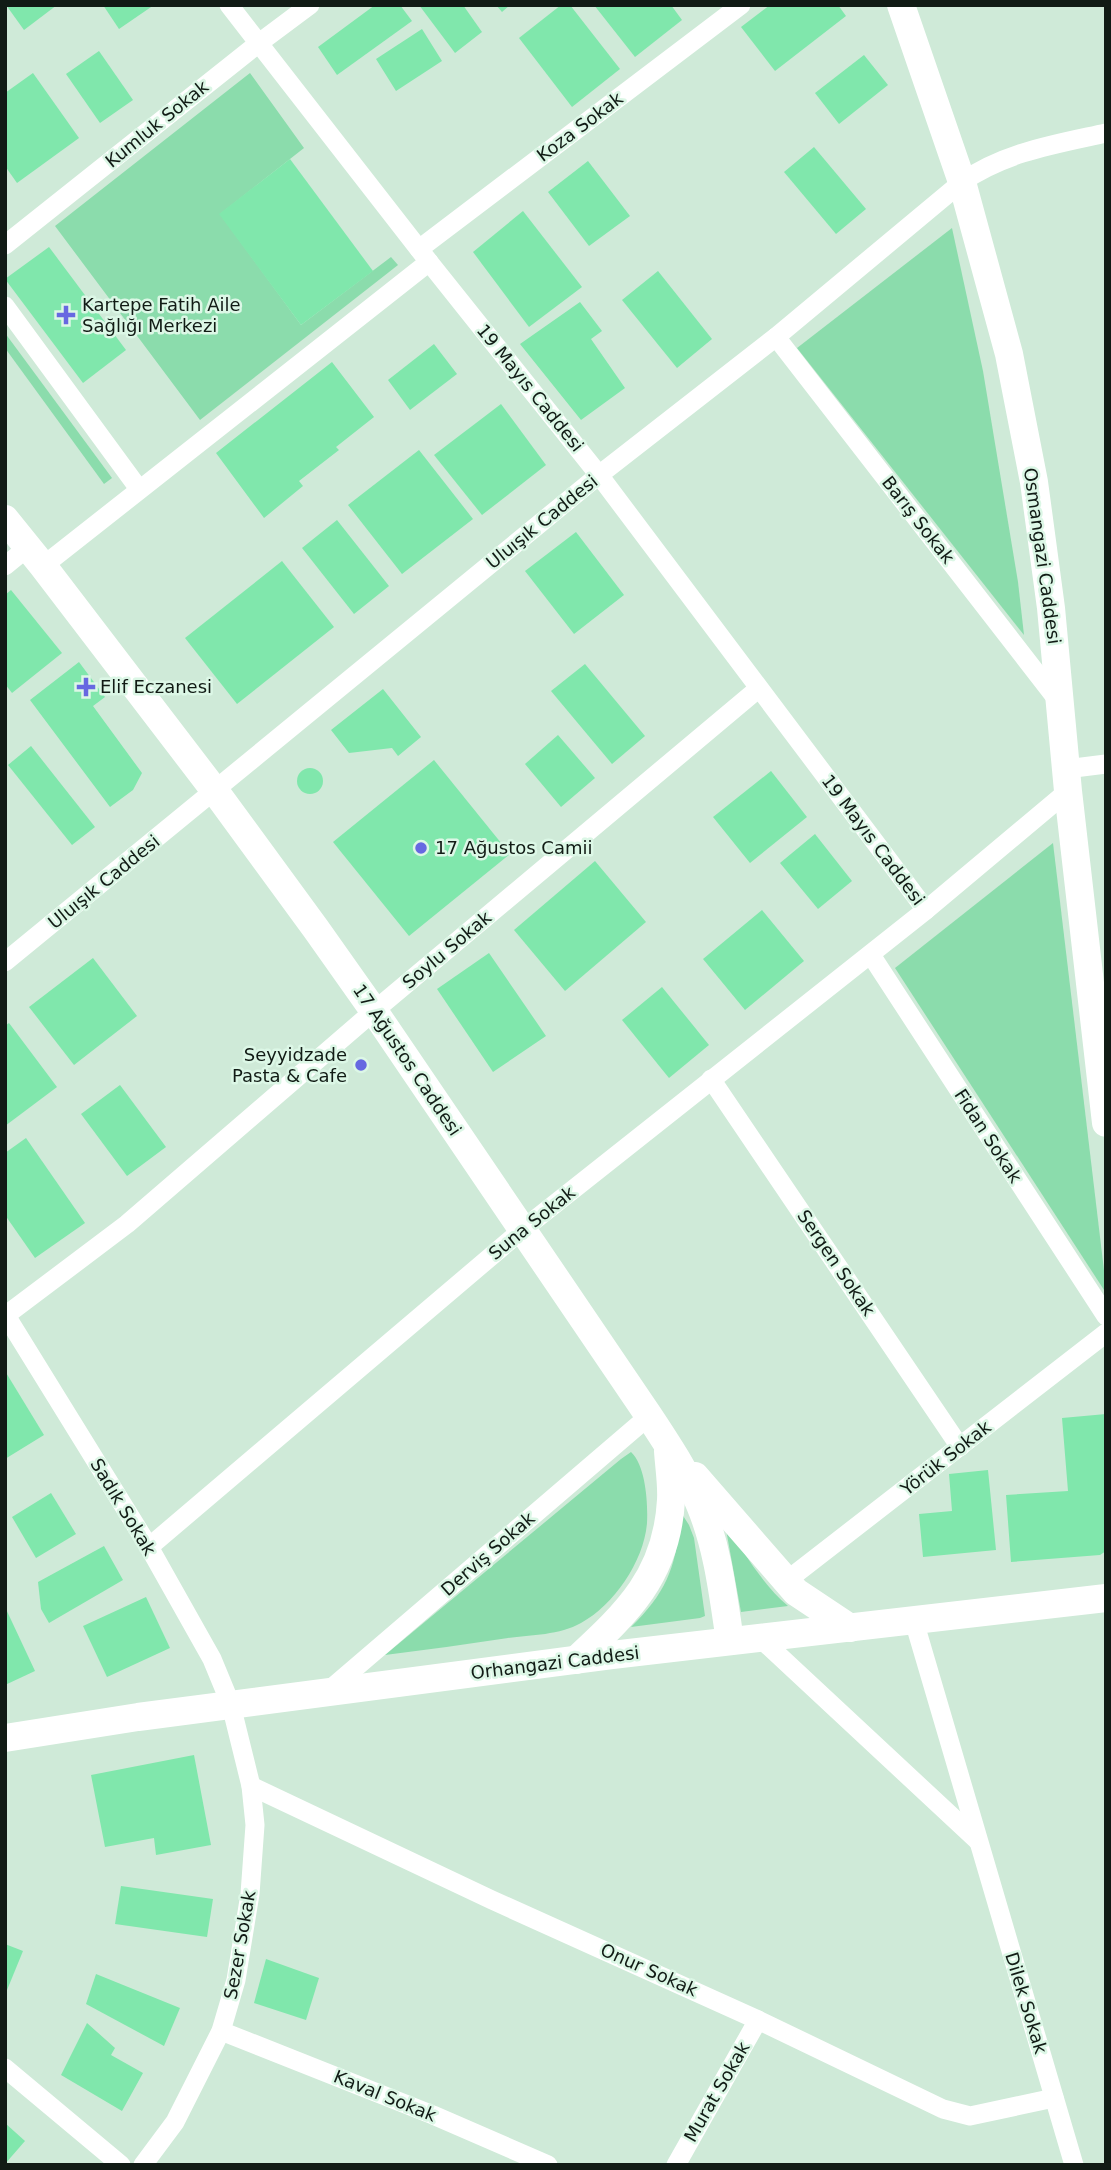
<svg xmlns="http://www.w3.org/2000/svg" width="1111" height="2170" viewBox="0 0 1111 2170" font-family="'DejaVu Sans',sans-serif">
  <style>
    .green { fill: #8bdcac }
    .building { fill: #80e7ac }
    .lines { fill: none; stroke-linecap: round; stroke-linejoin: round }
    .street { stroke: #fff; stroke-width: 19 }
    .secondary { stroke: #fff; stroke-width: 28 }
    .poi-dot { fill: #6768e1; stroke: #dcf7e6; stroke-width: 2.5 }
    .labels { text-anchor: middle; stroke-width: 5; stroke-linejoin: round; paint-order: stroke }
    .street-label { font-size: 18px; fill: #111b15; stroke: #dcf7e6 }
    .poi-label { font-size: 18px; fill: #111b15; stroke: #dcf7e6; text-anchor: start }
  </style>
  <rect width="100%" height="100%" fill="#cfead8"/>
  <!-- green -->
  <g class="green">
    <path d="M 250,73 L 304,148 L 220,214 L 301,325 L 391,257 L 398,265 L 200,420 L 55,226 Z"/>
    <path d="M 952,228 L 983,371 L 1018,582 L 1024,635 L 797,348 Z"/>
    <path d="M 5,333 L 112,478 L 104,484 L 5,348 Z"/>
    <path d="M 1053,843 L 1106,1287 L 1106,1293 L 895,968 Z"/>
    <path d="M 631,1452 C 646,1466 648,1504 647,1523 C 644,1561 614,1605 581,1623 C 560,1635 531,1635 508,1638 C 467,1644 426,1650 385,1655 L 621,1459 Z"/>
    <path d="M 680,1511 L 689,1525 L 694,1538 L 705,1616 L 700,1618 L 631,1627 C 668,1591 678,1563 680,1511 Z"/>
    <path d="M 725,1524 C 744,1552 762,1584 788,1606 L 741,1612 Z"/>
  </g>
  <!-- building -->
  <g class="building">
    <path d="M 6,5 L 57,5 L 24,30 Z"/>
    <path d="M 103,5 L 154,5 L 119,29 Z"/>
    <path d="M 375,5 L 400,5 L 412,21 L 337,75 L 318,47 Z"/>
    <path d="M 419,5 L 463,5 L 482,32 L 455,53 Z"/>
    <path d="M 496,5 L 510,5 L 502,12 Z"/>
    <path d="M 561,5 L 570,5 L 620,69 L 572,107 L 519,38 Z"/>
    <path d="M 594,5 L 671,5 L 682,20 L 635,57 Z"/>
    <path d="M 770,5 L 838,5 L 846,16 L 775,71 L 741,27 Z"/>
    <path d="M 422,29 L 442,61 L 396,91 L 376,59 Z"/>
    <path d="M 99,51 L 133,100 L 100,123 L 66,74 Z"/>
    <path d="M 864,55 L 888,85 L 839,124 L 815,93 Z"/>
    <path d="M 33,73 L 79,138 L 17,183 L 5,166 L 5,93 Z"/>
    <path d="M 814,147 L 866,209 L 836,234 L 784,172 Z"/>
    <path d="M 290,159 L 373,271 L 301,325 L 219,214 Z"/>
    <path d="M 588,161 L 630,216 L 589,246 L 548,192 Z"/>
    <path d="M 523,211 L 582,287 L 529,327 L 473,252 Z"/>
    <path d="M 49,247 L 126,350 L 83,383 L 5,279 Z"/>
    <path d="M 658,271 L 712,339 L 677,368 L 622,300 Z"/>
    <path d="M 580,302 L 602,331 L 591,339 L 625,388 L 581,420 L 520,344 Z"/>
    <path d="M 434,344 L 457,374 L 410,410 L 388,380 Z"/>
    <path d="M 332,362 L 374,417 L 336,447 L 339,450 L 299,481 L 303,486 L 264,518 L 216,453 Z"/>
    <path d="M 501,404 L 546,465 L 482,515 L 434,455 Z"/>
    <path d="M 419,450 L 473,519 L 402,574 L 348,505 Z"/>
    <path d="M 337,520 L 389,586 L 354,614 L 302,548 Z"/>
    <path d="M 576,532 L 624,595 L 574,634 L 525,571 Z"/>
    <path d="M 282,561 L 334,627 L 237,704 L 185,638 Z"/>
    <path d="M 11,590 L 62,653 L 12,693 L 5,684 L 5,595 Z"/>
    <path d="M 79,662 L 105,697 L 93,706 L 142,773 L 133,790 L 110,807 L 30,700 Z"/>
    <path d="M 585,664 L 645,736 L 612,764 L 551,691 Z"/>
    <path d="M 383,689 L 421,737 L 398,756 L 392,748 L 349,753 L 331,730 Z"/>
    <path d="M 558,735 L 595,778 L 561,807 L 525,764 Z"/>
    <path d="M 31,746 L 95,827 L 72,845 L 8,765 Z"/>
    <path d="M 434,760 L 510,854 L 409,936 L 333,842 Z"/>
    <circle cx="310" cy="781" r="13"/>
    <path d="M 771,771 L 807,817 L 750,863 L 713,817 Z"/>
    <path d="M 815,834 L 852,881 L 818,909 L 780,863 Z"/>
    <path d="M 595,861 L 646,922 L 565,991 L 514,930 Z"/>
    <path d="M 762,910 L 804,961 L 745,1010 L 703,959 Z"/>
    <path d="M 489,953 L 546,1036 L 493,1072 L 437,989 Z"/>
    <path d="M 93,958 L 137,1016 L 74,1065 L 29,1007 Z"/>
    <path d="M 662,987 L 709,1045 L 669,1078 L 622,1020 Z"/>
    <path d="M 9,1023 L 57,1087 L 5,1126 L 5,1026 Z"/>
    <path d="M 120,1085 L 166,1147 L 127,1176 L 81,1114 Z"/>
    <path d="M 26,1138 L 85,1223 L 35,1258 L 5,1215 L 5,1153 Z"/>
    <path d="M 5,1371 L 44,1435 L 5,1459 Z"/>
    <path d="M 1106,1414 L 1106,1551 L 1100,1555 L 1011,1562 L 1006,1495 L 1068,1491 L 1062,1418 Z"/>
    <path d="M 988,1470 L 996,1550 L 923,1557 L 919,1514 L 952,1511 L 949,1474 Z"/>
    <path d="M 51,1493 L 76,1534 L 36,1558 L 12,1517 Z"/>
    <path d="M 104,1546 L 123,1580 L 49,1623 L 41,1609 L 38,1582 Z"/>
    <path d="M 146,1597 L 170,1648 L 107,1677 L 83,1626 Z"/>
    <path d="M 5,1607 L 35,1671 L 5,1685 Z"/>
    <path d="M 194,1755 L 211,1845 L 156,1855 L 154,1838 L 105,1847 L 91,1775 Z"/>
    <path d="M 121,1886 L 213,1899 L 207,1937 L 115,1924 Z"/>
    <path d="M 5,1944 L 23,1951 L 5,1995 Z"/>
    <path d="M 266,1959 L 319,1978 L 306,2020 L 254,2003 Z"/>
    <path d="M 96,1974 L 180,2008 L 164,2046 L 86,2004 Z"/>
    <path d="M 87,2023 L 115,2048 L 111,2055 L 143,2073 L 122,2111 L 61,2075 Z"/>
    <path d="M 5,2123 L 25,2141 L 5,2164 Z"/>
  </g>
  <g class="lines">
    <!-- street -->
    <g class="street">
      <path d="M 229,5 L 429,262 L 599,475 L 926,910"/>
      <path d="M 5,245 L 259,43 L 310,5"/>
      <path d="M 419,249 L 741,5"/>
      <path d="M 5,306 L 139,489"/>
      <path d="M 776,337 L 1059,702"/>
      <path d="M 5,566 L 27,548"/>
      <path d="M 43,566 L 429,262"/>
      <path d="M 1066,769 L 1106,764"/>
      <path d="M 871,955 L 1106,1316"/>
      <path d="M 5,962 L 599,475 L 776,337 L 962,182 C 1005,152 1056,144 1106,133"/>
      <path d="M 711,1079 L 960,1447"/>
      <path d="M 5,1314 L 149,1547 L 212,1659 L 231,1705 L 251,1786 L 255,1825 L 250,1894 L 236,1980 L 221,2031 L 175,2122 L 143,2165"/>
      <path d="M 5,1316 L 127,1224 L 374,1011 L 758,689"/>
      <path d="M 149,1547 L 522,1230 L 926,910 L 1068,791"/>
      <path d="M 785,1582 L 1106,1333"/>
      <path d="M 914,1621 L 1074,2165"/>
      <path d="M 760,1638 L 977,1840"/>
      <path d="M 327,1692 L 649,1416"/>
      <path d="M 251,1786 L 492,1900 L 758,2020 L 943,2109 L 970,2116 L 1054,2098"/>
      <path d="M 221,2031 L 433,2115 L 548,2165"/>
      <path d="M 5,2068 L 121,2165"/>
      <path d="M 676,2165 L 758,2020"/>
    </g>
    <!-- secondary -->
    <g class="secondary">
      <path d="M 901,5 L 962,182 L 1009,354 L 1034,482 L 1051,608 L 1068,791 L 1106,1123"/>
      <path d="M 5,519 L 43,566 L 215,791 L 316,929 L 374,1011 L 649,1416 C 668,1445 687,1473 700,1505 C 718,1548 723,1595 730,1641"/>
      <path d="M 695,1476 L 796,1592 L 850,1628"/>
      <path d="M 576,1660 C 628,1612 667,1575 671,1500 C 672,1484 669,1467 668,1451"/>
      <path d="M 5,1738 L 138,1717 L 612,1655 L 1106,1598"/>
    </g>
  </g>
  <!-- markers -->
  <g class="poi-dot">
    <path d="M62.5 304.5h7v7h7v7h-7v7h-7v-7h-7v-7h7z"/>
    <path d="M82.5 676.5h7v7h7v7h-7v7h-7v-7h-7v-7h7z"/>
    <circle cx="421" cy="848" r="7"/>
    <circle cx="361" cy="1065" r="7"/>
  </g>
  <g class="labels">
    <!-- street labels -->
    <g class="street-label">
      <text transform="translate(157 124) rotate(-39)" y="6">Kumluk Sokak</text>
      <text transform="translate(580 127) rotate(-37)" y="6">Koza Sokak</text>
      <text transform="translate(530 388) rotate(51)" y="6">19 Mayıs Caddesi</text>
      <text transform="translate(918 520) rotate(52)" y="6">Barış Sokak</text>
      <text transform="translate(542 522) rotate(-39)" y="6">Uluışık Caddesi</text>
      <text transform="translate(1042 556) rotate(82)" y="6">Osmangazi Caddesi</text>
      <text transform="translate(873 840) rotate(53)" y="6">19 Mayıs Caddesi</text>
      <text transform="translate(104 882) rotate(-39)" y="6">Uluışık Caddesi</text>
      <text transform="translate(447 950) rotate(-40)" y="6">Soylu Sokak</text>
      <text transform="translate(407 1060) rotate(56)" y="6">17 Ağustos Caddesi</text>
      <text transform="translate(988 1136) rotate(57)" y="6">Fidan Sokak</text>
      <text transform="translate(532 1223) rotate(-39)" y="6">Suna Sokak</text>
      <text transform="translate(836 1263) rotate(56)" y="6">Sergen Sokak</text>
      <text transform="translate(946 1458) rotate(-38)" y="6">Yörük Sokak</text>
      <text transform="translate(123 1507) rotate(59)" y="6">Sadık Sokak</text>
      <text transform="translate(488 1554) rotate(-41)" y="6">Derviş Sokak</text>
      <text transform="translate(555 1663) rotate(-7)" y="6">Orhangazi Caddesi</text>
      <text transform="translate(240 1945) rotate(-80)" y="6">Sezer Sokak</text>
      <text transform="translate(649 1970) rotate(24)" y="6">Onur Sokak</text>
      <text transform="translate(1026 2003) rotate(73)" y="6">Dilek Sokak</text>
      <text transform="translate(717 2092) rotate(-60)" y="6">Murat Sokak</text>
      <text transform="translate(385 2096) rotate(22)" y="6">Kaval Sokak</text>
    </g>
    <!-- poi labels -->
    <g class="poi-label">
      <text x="82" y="311">Kartepe Fatih Aile<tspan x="82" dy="21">Sağlığı Merkezi</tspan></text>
      <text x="100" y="693">Elif Eczanesi</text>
      <text x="435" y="854">17 Ağustos Camii</text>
      <text x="347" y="1061" text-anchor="end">Seyyidzade<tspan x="347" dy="21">Pasta &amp; Cafe</tspan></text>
    </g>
  </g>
  <!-- border -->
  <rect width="1111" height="2170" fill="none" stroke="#111b15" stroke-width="14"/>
</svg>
